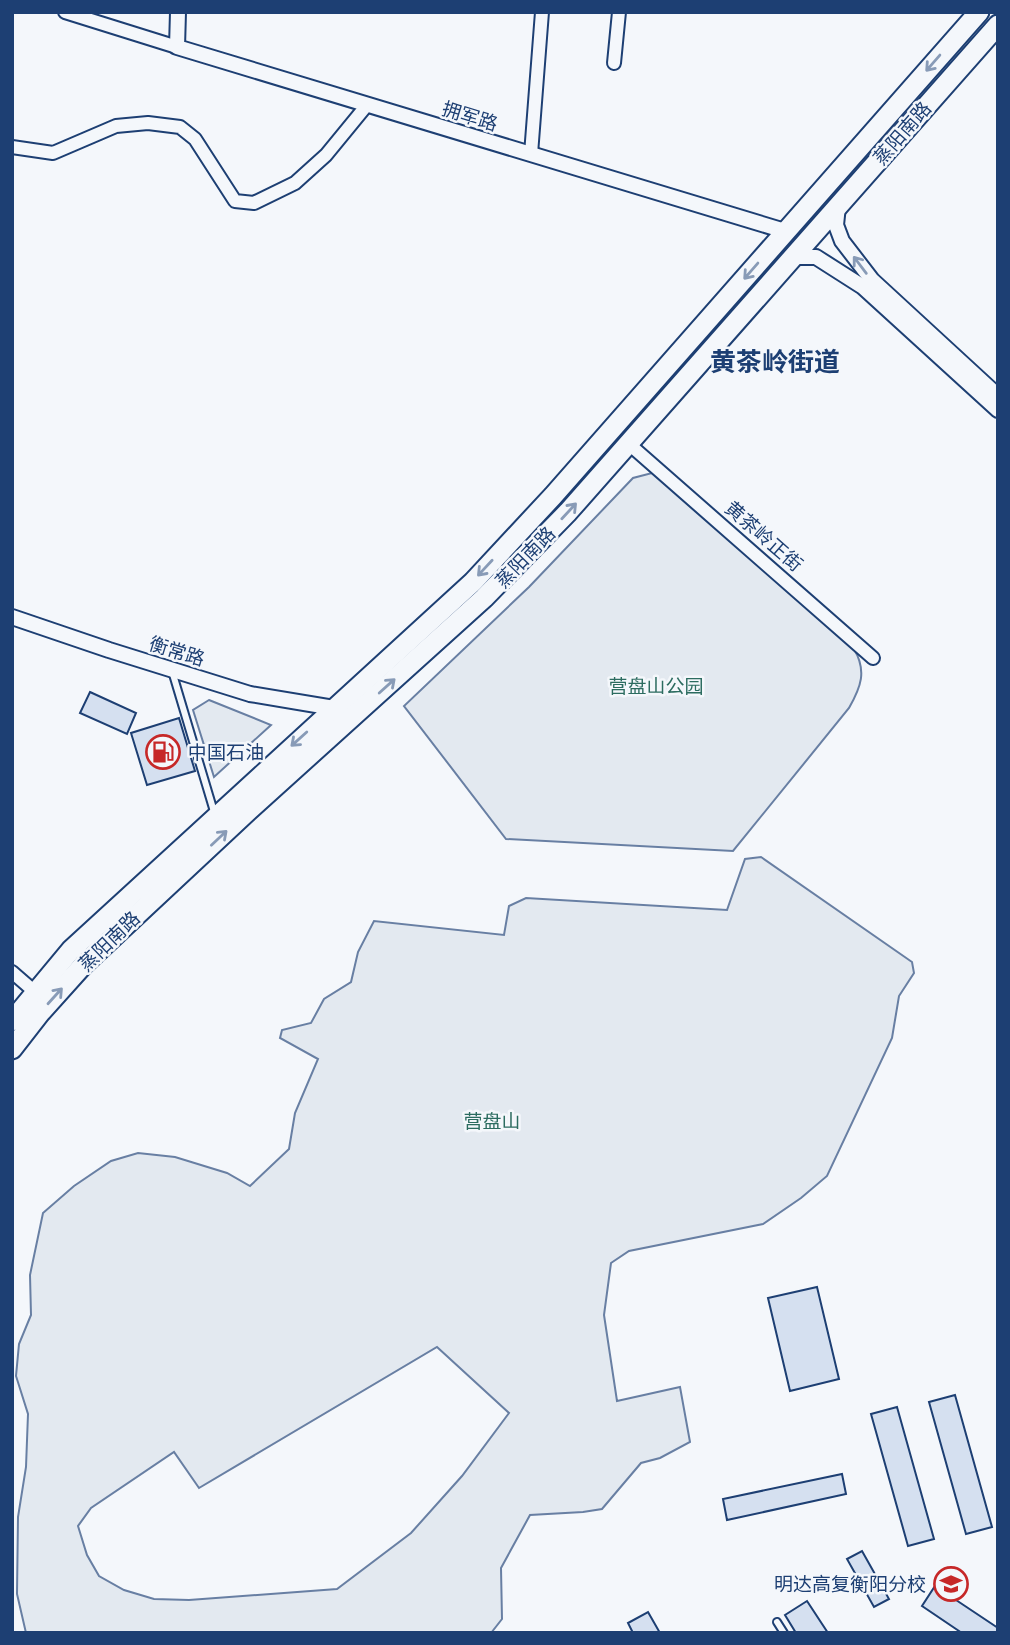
<svg xmlns="http://www.w3.org/2000/svg" width="1010" height="1645" viewBox="0 0 1010 1645" font-family="'Noto Sans','Noto Sans SC',sans-serif">
  <style>
    .green { fill: #e3e9f0; stroke: #687fa3; stroke-width: 2; fill-rule: evenodd }
    .building { fill: #d5e0f0; stroke: #1d3f73; stroke-width: 2 }
    .lines { fill: none; stroke-linecap: round; stroke-linejoin: round }
    .service-casing { stroke: #1d3f73; stroke-width: 10 }
    .minor-casing { stroke: #1d3f73; stroke-width: 16 }
    .tertiary-casing { stroke: #1d3f73; stroke-width: 18 }
    .primary-casing { stroke: #1d3f73; stroke-width: 23 }
    .service { stroke: #f4f7fb; stroke-width: 6 }
    .minor { stroke: #f4f7fb; stroke-width: 12 }
    .tertiary { stroke: #f4f7fb; stroke-width: 14 }
    .primary { stroke: #f4f7fb; stroke-width: 19 }
    .oneway { stroke: #889bb7 }
    .labels { text-anchor: middle; stroke-width: 5; stroke-linejoin: round; paint-order: stroke }
    .street-label { font-size: 19px; fill: #1d3f73; stroke: #f4f7fb }
    .park-label { font-size: 19px; fill: #2c6c60; stroke: #f4f7fb }
    .poi-label { font-size: 19px; fill: #1d3f73; stroke: #f4f7fb; text-anchor: start }
    .district-label { font-size: 26px; font-weight: bold; fill: #1d3f73; stroke: #f4f7fb }
  </style>
  <rect width="100%" height="100%" fill="#f4f7fb"/>
  <!-- green -->
  <g class="green">
    <path d="M 652,473 L 660,476 L 854,649 C 867,671 861,687 849,708 L 733,851 L 506,839 L 404,706 L 529,587 L 633,478 Z"/>
    <path d="M 209,700 L 271,725 L 214,777 L 193,710 Z"/>
    <path d="M 761,857 L 912,962 L 914,973 L 899,996 L 892,1038 L 827,1176 L 801,1198 L 763,1224 L 629,1251 L 611,1263 L 604,1315 L 617,1401 L 680,1387 L 690,1442 L 660,1458 L 641,1463 L 602,1509 L 583,1512 L 530,1515 L 501,1568 L 502,1619 L 491,1633 L 26,1633 L 17,1594 L 18,1517 L 26,1467 L 28,1414 L 16,1376 L 19,1344 L 31,1315 L 30,1275 L 43,1213 L 74,1186 L 111,1161 L 138,1153 L 175,1157 L 227,1173 L 250,1186 L 289,1149 L 295,1113 L 318,1059 L 280,1038 L 282,1030 L 311,1023 L 324,999 L 351,982 L 358,952 L 374,921 L 504,935 L 509,906 L 526,898 L 727,910 L 745,859 ZM 437,1347 L 509,1413 L 462,1476 L 411,1533 L 337,1589 L 189,1600 L 154,1599 L 124,1590 L 99,1576 L 87,1555 L 78,1526 L 91,1508 L 174,1452 L 199,1488 Z"/>
  </g>
  <!-- building -->
  <g class="building">
    <path d="M 90,692 L 136,713 L 127,734 L 80,713 Z"/>
    <path d="M 179,718 L 195,771 L 147,785 L 131,733 Z"/>
    <path d="M 817,1287 L 839,1379 L 790,1391 L 768,1298 Z"/>
    <path d="M 955,1395 L 992,1527 L 966,1534 L 929,1402 Z"/>
    <path d="M 897,1407 L 934,1539 L 908,1546 L 871,1414 Z"/>
    <path d="M 842,1474 L 846,1494 L 727,1520 L 723,1499 Z"/>
    <path d="M 862,1551 L 889,1599 L 874,1607 L 847,1559 Z"/>
    <path d="M 935,1586 L 998,1628 L 998,1633 L 962,1633 L 922,1606 Z"/>
    <path d="M 807,1601 L 828,1633 L 796,1633 L 785,1615 Z"/>
    <path d="M 648,1612 L 660,1633 L 633,1633 L 628,1623 Z"/>
  </g>
  <g class="lines">
    <!-- service casing -->
    <g class="service-casing">
      <g id="service">
        <path d="M 172,671 L 215,815"/>
        <path d="M 777,1622 L 784,1633"/>
      </g>
    </g>
    <!-- minor casing -->
    <g class="minor-casing">
      <g id="minor">
        <path d="M 65,12 L 177,47"/>
        <path d="M 614,63 L 619,12"/>
        <path d="M 12,147 L 53,153 L 116,126 L 148,123 L 180,127 L 195,139 L 235,201 L 254,203 L 295,183 L 326,155 L 367,105"/>
        <path d="M 531,154 L 542,12"/>
        <path d="M 629,444 L 873,658"/>
        <path d="M 12,972 L 35,992"/>
      </g>
    </g>
    <!-- tertiary casing -->
    <g class="tertiary-casing">
      <g id="tertiary">
        <path d="M 178,12 L 177,47 L 785,231"/>
        <path d="M 838,206 L 836,225 L 842,241 L 872,280 L 998,396"/>
        <path d="M 793,257 L 816,257 L 863,287 L 998,410"/>
        <path d="M 12,617 L 109,650 L 250,694 L 334,708"/>
      </g>
    </g>
    <!-- primary casing -->
    <g class="primary-casing">
      <g id="primary">
        <path d="M 12,1021 L 71,950 L 473,582 L 553,496 L 979,12"/>
        <path d="M 12,1049 L 40,1013 L 84,964 L 249,810 L 484,598 L 568,512 L 998,25"/>
      </g>
    </g>
    <!-- service -->
    <use href="#service" class="service"/>
    <!-- minor -->
    <use href="#minor" class="minor"/>
    <!-- tertiary -->
    <use href="#tertiary" class="tertiary"/>
    <!-- primary -->
    <use href="#primary" class="primary"/>
  </g>
  <!-- one-way arrows -->
  <defs><path id="oneway-shaft" d="M-6 0H5M1.5-3L5.5 0L1.5 3" fill="none" stroke-width="1.6" stroke-linecap="round" stroke-linejoin="round" transform="scale(1.75)"/></defs>
  <g class="oneway">
    <use href="#oneway-shaft" transform="translate(933 63) rotate(131)"/>
    <use href="#oneway-shaft" transform="translate(860 265) rotate(-127)"/>
    <use href="#oneway-shaft" transform="translate(751 271) rotate(131)"/>
    <use href="#oneway-shaft" transform="translate(569 511) rotate(-47)"/>
    <use href="#oneway-shaft" transform="translate(485 568) rotate(133)"/>
    <use href="#oneway-shaft" transform="translate(387 686) rotate(-42)"/>
    <use href="#oneway-shaft" transform="translate(299 739) rotate(138)"/>
    <use href="#oneway-shaft" transform="translate(219 838) rotate(-43)"/>
    <use href="#oneway-shaft" transform="translate(55 996) rotate(-48)"/>
  </g>
  <!-- icons -->
  <defs>
    <g id="fuel-ring" transform="scale(1.75)"><circle r="9.5" fill="#f4f7fb" stroke="#c62828" stroke-width="1.5"/><path d="M-5.5-6h7V0h2V4h1.3V-2.5L3-4.5l.8-.8L6-3V5H2.5V1h-1V6h-7ZM-4.2-4.7v3.2H.2V-4.7Z" fill="#c62828"/></g>
    <g id="school-ring" transform="scale(1.75)"><circle r="9.5" fill="#f4f7fb" stroke="#c62828" stroke-width="1.5"/><path d="M0-5L7-2L0 1L-7-2ZM-4 1L0 2.5L4 1V4Q0 6-4 4Z" fill="#c62828"/></g>
  </defs>
  <g fill-rule="evenodd">
    <use href="#fuel-ring" x="163" y="752"/>
    <use href="#school-ring" x="951" y="1584"/>
  </g>
  <g class="labels">
    <!-- street labels -->
    <g class="street-label">
      <text transform="translate(470 116) rotate(17)" y="7">拥军路</text>
      <text transform="translate(902 133) rotate(-49)" y="7">蒸阳南路</text>
      <text transform="translate(764 536) rotate(41)" y="7">黄茶岭正街</text>
      <text transform="translate(525 557) rotate(-46)" y="7">蒸阳南路</text>
      <text transform="translate(177 651) rotate(17)" y="7">衡常路</text>
      <text transform="translate(109 941) rotate(-44)" y="7">蒸阳南路</text>
    </g>
    <!-- park labels -->
    <g class="park-label">
      <text x="656" y="693">营盘山公园</text>
      <text x="492" y="1128">营盘山</text>
    </g>
    <!-- poi labels -->
    <g class="poi-label">
      <text x="188" y="759">中国石油</text>
      <text x="926" y="1591" text-anchor="end">明达高复衡阳分校</text>
    </g>
    <!-- district labels -->
    <g class="district-label">
      <text x="775" y="371">黄茶岭街道</text>
    </g>
  </g>
  <!-- border -->
  <rect width="1010" height="1645" fill="none" stroke="#1d3f73" stroke-width="28"/>
</svg>
